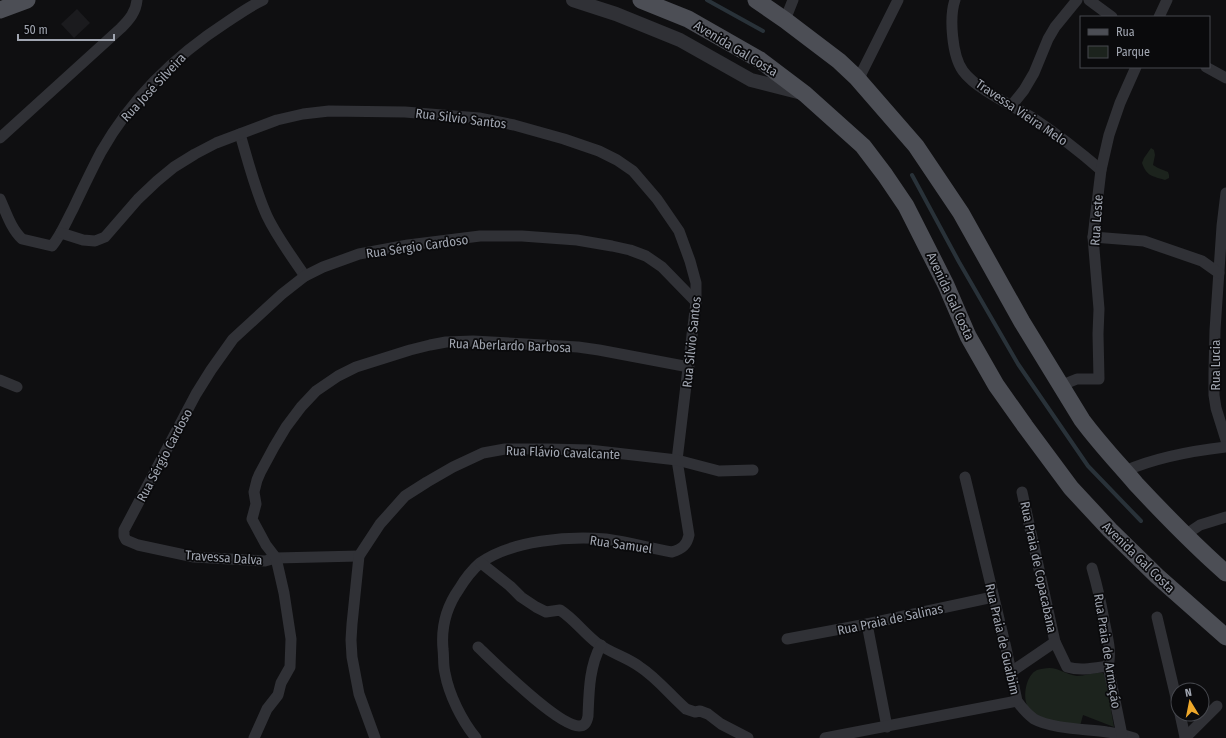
<svg xmlns="http://www.w3.org/2000/svg" width="1226" height="738" viewBox="0 0 1226 738" font-family="'Fira Sans Condensed',sans-serif">
  <style>
    .built { fill: #1b1b1e }
    .green { fill: #1c231d }
    .lines { fill: none; stroke-linecap: round; stroke-linejoin: round }
    .stream { stroke: #293239; stroke-width: 4 }
    .minor { stroke: #303136; stroke-width: 11 }
    .tertiary { stroke: #303136; stroke-width: 14 }
    .primary { stroke: #4c4e55; stroke-width: 17 }
    .labels { text-anchor: middle; stroke-width: 3.5; stroke-linejoin: round; paint-order: stroke }
    .street-label { font-size: 13px; fill: #a1a6b1; stroke: #0a0a0c }
  </style>
  <rect width="100%" height="100%" fill="#0f0f11"/>
  <!-- built -->
  <path class="built" d="M 77,9 L 90,23 L 74,38 L 61,24 Z"/>
  <!-- green -->
  <g class="green">
    <path d="M 1151,148 L 1154,150 L 1155,155 L 1153,165 L 1158,168 L 1168,172 L 1169,175 L 1169,178 L 1165,180 C 1153,176 1147,177 1142,163 L 1144,158 Z"/>
    <path d="M 1049,668 C 1059,668 1067,675 1077,676 C 1086,676 1094,672 1103,673 L 1105,676 L 1114,727 L 1083,715 L 1080,726 C 1067,724 1052,723 1040,717 C 1036,715 1031,710 1028,707 C 1022,697 1026,675 1037,670 C 1041,669 1045,668 1049,668 Z"/>
  </g>
  <g class="lines">
    <!-- stream -->
    <g class="stream">
      <path d="M 707,0 L 763,31"/>
      <path d="M 912,175 L 959,262 L 1018,364 L 1088,466 L 1141,521"/>
    </g>
    <!-- minor -->
    <g class="minor">
      <path d="M 955,0 C 949,17 952,56 963,71 C 976,89 1013,106 1033,118 C 1057,134 1079,151 1101,170"/>
      <path d="M 1089,0 L 1112,17"/>
      <path d="M 1159,17 L 1167,0"/>
      <path d="M 785,20 L 793,0"/>
      <path d="M 1206,67 L 1226,78"/>
      <path d="M 861,83 L 861,74 L 898,0"/>
      <path d="M 1012,105 L 1024,90 L 1034,73 L 1048,39 L 1055,27 L 1077,0"/>
      <path d="M 240,134 C 248,161 255,190 267,216 C 277,237 292,257 305,276"/>
      <path d="M 0,138 L 121,28 C 129,20 136,12 137,0"/>
      <path d="M 1226,193 L 1222,226 L 1215,330 L 1214,373 L 1214,395 L 1216,408 L 1226,440"/>
      <path d="M 0,199 C 6,212 11,229 22,239 L 52,246 C 61,235 66,222 73,209 C 82,190 91,171 101,152 C 131,99 176,55 227,22 C 239,14 250,6 263,0"/>
      <path d="M 61,233 L 83,240 L 95,241 L 105,237 L 138,199 L 157,181 L 174,167 L 195,154 L 216,143 L 277,120 L 303,114 L 329,111 L 405,112 L 479,118 L 514,125 L 564,139 L 599,151 L 617,160 L 633,171 L 657,199 L 679,231 L 690,261 L 696,283 L 696,302 L 677,460 L 689,535 C 687,545 682,549 672,552 C 650,548 628,542 606,539 C 569,536 512,540 480,563 C 472,570 465,579 459,589 C 447,606 441,627 443,649 C 444,657 443,665 445,673 C 449,695 462,721 476,738"/>
      <path d="M 1093,237 L 1144,241 L 1202,261 L 1219,273"/>
      <path d="M 0,380 L 17,387"/>
      <path d="M 1062,385 L 1077,379 L 1099,379 L 1098,334 L 1099,309 L 1093,237 L 1101,170 L 1109,135 L 1120,103 L 1136,67"/>
      <path d="M 1125,471 C 1157,457 1191,451 1226,447"/>
      <path d="M 965,477 L 1006,648 L 1017,701 C 1022,708 1027,714 1034,719 C 1052,729 1086,729 1107,732 C 1116,733 1125,735 1134,738"/>
      <path d="M 1022,492 L 1055,642"/>
      <path d="M 1185,535 L 1200,525 L 1226,517"/>
      <path d="M 359,556 L 276,558 L 265,561 L 194,557 L 138,545 L 126,540 L 124,536 L 124,530 L 196,394 L 211,370 L 233,339 L 282,294 L 305,276 L 323,267 L 359,254 L 408,245 L 480,236 L 522,236 L 577,240 L 612,246 L 630,250 L 646,256 L 662,267 L 696,302"/>
      <path d="M 481,563 L 510,586 L 521,597 L 536,607 L 546,612 L 560,610 C 574,619 584,633 597,643 C 610,653 627,657 640,667 C 657,678 670,695 686,709 L 695,712 L 700,711 L 708,714 L 721,724 L 748,738"/>
      <path d="M 1092,568 C 1097,585 1101,603 1104,620 C 1107,636 1112,651 1108,666 L 1122,735"/>
      <path d="M 1157,617 L 1178,706"/>
      <path d="M 867,624 L 887,727"/>
      <path d="M 787,639 L 867,624 L 993,597"/>
      <path d="M 478,647 C 495,663 558,726 579,726 C 585,726 587,722 588,716 C 589,692 589,667 601,645"/>
      <path d="M 1011,672 L 1055,642 L 1067,667 C 1081,671 1094,668 1108,666"/>
      <path d="M 1180,714 L 1185,737"/>
      <path d="M 254,738 L 267,709 L 278,695 L 281,683 L 290,667 L 291,639 L 284,593 L 276,558 L 266,545 L 252,519 L 256,504 L 254,492 L 257,480 L 260,473 L 274,447 L 286,427 L 301,407 L 316,391 L 338,376 L 356,367 L 410,350 L 430,345 L 446,342 L 473,341 L 578,347 L 599,350 L 689,367"/>
      <path d="M 375,738 L 359,694 L 352,657 L 351,640 L 352,624 L 359,556 L 380,524 L 405,496 L 427,482 L 453,467 L 483,453 L 505,449 L 548,449 L 589,450 L 677,460 L 719,471 L 753,470"/>
      <path d="M 825,738 L 1017,701"/>
      <path d="M 1185,738 L 1217,706"/>
    </g>
    <!-- tertiary -->
    <path class="tertiary" d="M 573,0 L 616,14 L 680,40 L 751,80 L 802,93"/>
    <!-- primary -->
    <g class="primary">
      <path d="M 641,0 L 688,19 L 760,60 L 805,94 L 863,146 L 885,175 L 906,206 L 946,285 L 968,336 L 996,385 L 1025,426 L 1071,488 L 1110,530 L 1157,576 L 1226,637"/>
      <path d="M 756,0 L 785,20 L 839,61 L 856,77 L 916,146 L 961,213 L 1022,322 L 1082,420 C 1099,443 1118,463 1136,484 C 1165,515 1194,545 1226,573"/>
      <path d="M 0,10 L 27,0"/>
    </g>
  </g>
  <g class="labels">
    <!-- street labels -->
    <g class="street-label">
      <text transform="translate(736 48) rotate(31)" y="5">Avenida Gal Costa</text>
      <text transform="translate(153 87) rotate(-47)" y="5">Rua José Silveira</text>
      <text transform="translate(1022 112) rotate(34)" y="5">Travessa Vieira Melo</text>
      <text transform="translate(461 118) rotate(7)" y="5">Rua Silvio Santos</text>
      <text transform="translate(1096 220) rotate(-86)" y="5">Rua Leste</text>
      <text transform="translate(417 246) rotate(-8)" y="5">Rua Sérgio Cardoso</text>
      <text transform="translate(951 296) rotate(65)" y="5">Avenida Gal Costa</text>
      <text transform="translate(691 342) rotate(-84)" y="5">Rua Silvio Santos</text>
      <text transform="translate(510 345) rotate(2)" y="5">Rua Aberlardo Barbosa</text>
      <text transform="translate(1215 365) rotate(-90)" y="5">Rua Lucia</text>
      <text transform="translate(563 452) rotate(2)" y="5">Rua Flávio Cavalcante</text>
      <text transform="translate(164 455) rotate(-62)" y="5">Rua Sérgio Cardoso</text>
      <text transform="translate(621 544) rotate(8)" y="5">Rua Samuel</text>
      <text transform="translate(224 557) rotate(4)" y="5">Travessa Dalva</text>
      <text transform="translate(1139 557) rotate(44)" y="5">Avenida Gal Costa</text>
      <text transform="translate(1039 567) rotate(78)" y="5">Rua Praia de Copacabana</text>
      <text transform="translate(890 619) rotate(-12)" y="5">Rua Praia de Salinas</text>
      <text transform="translate(1003 639) rotate(77)" y="5">Rua Praia de Guaibim</text>
      <text transform="translate(1108 651) rotate(81)" y="5">Rua Praia de Armaçáo</text>
    </g>
  </g>
  <!-- legend -->
  <rect x="1080" y="16" width="130" height="52" fill="#0a0a0c" stroke="#46484e"/>
  <rect x="1088" y="29" width="20" height="6" fill="#4c4e55" stroke="#46484e"/>
  <text x="1116" y="36" font-size="12" fill="#a1a6b1">Rua</text>
  <rect x="1088" y="46" width="20" height="12" fill="#1c231d" stroke="#46484e"/>
  <text x="1116" y="56" font-size="12" fill="#a1a6b1">Parque</text>
  <!-- north arrow -->
  <g transform="translate(1190 702) rotate(350)"><circle r="19" fill="#0a0a0c" stroke="#46484e"/>
  <path d="M0-3L7 15L0 10L-7 15Z" fill="#eea82a"/>
  <text y="-6" font-size="11" font-weight="bold" text-anchor="middle" fill="#a1a6b1">N</text>
  </g>
  <!-- scale -->
  <path d="M18 34v6h96v-6" fill="none" stroke="#a1a6b1" stroke-width="2"/>
  <text x="24" y="34" font-size="12" fill="#a1a6b1" stroke="#0a0a0c" stroke-width="3" paint-order="stroke">50 m</text>
</svg>
